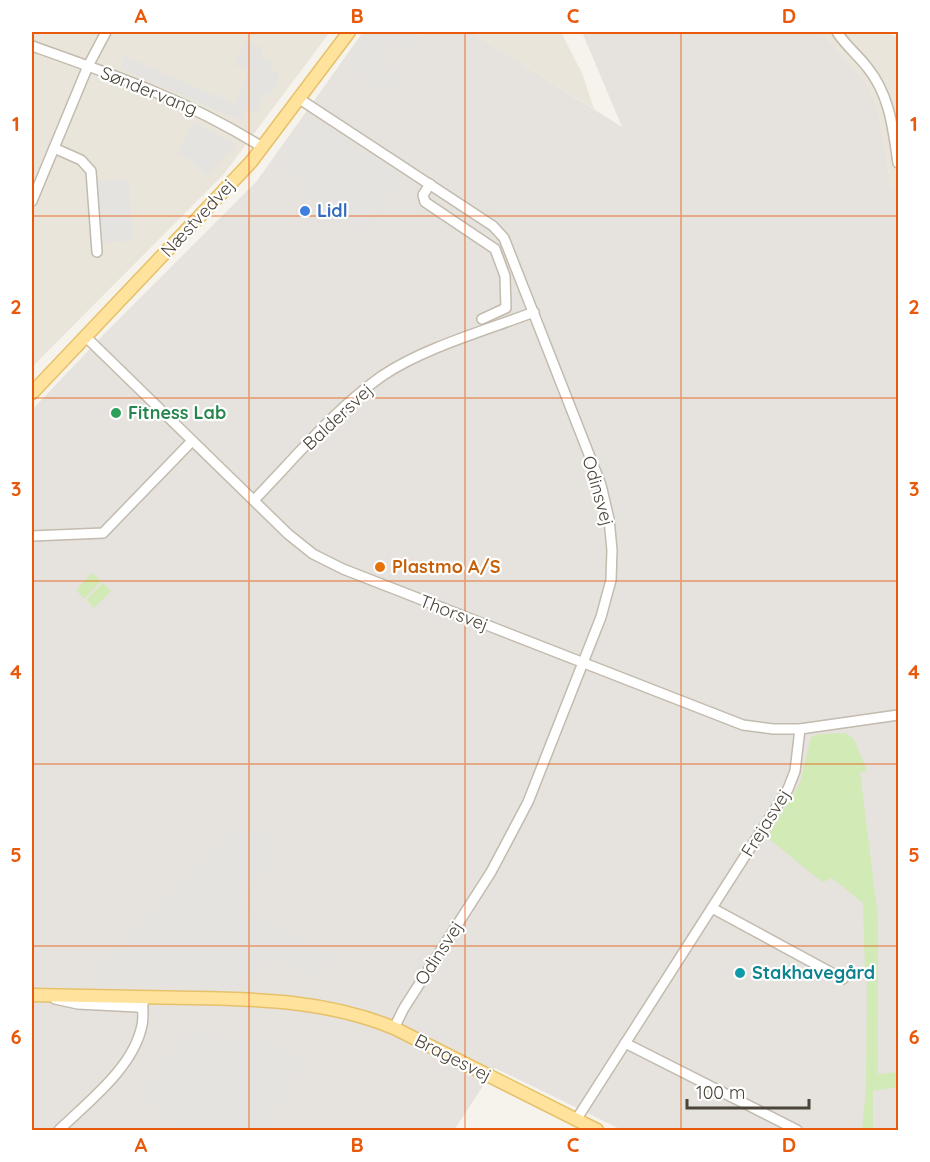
<svg xmlns="http://www.w3.org/2000/svg" width="930" height="1162" viewBox="0 0 930 1162" font-family="Quicksand,sans-serif">
  <style>
    .residential { fill: #eae5da }
    .industrial { fill: #e6e2dd }
    .green { fill: #d2eab5 }
    .parking { fill: #e5e3e0 }
    .lines { fill: none; stroke-linecap: round; stroke-linejoin: round }
    .minor-casing { stroke: #c2bbae; stroke-width: 12 }
    .major-casing { stroke: #e6c16a; stroke-width: 15 }
    .minor { stroke: #fff; stroke-width: 9 }
    .major { stroke: #ffe39c; stroke-width: 12 }
    .grid { fill: none; stroke: #e8590c; stroke-width: 1.5; stroke-opacity: 0.55 }
    .shop-dot { fill: #3f7fe0; stroke: #fff; stroke-width: 2 }
    .leisure-dot { fill: #2e9e5b; stroke: #fff; stroke-width: 2 }
    .food-dot { fill: #e8710a; stroke: #fff; stroke-width: 2 }
    .culture-dot { fill: #0f9aa8; stroke: #fff; stroke-width: 2 }
    .labels { text-anchor: middle; stroke-width: 4.5; stroke-linejoin: round; paint-order: stroke }
    .street-label { font-size: 18px; fill: #4b4439; stroke: #fff }
    .shop-label { font-size: 18px; font-weight: bold; fill: #366cbe; stroke: #fff; text-anchor: start }
    .leisure-label { font-size: 18px; font-weight: bold; fill: #27864d; stroke: #fff; text-anchor: start }
    .food-label { font-size: 18px; font-weight: bold; fill: #c56008; stroke: #fff; text-anchor: start }
    .culture-label { font-size: 18px; font-weight: bold; fill: #0d838f; stroke: #fff; text-anchor: start }
    .neatline { fill: none; stroke: #e8590c; stroke-width: 2 }
    .grid-label { font-size: 20px; text-anchor: middle; font-weight: bold; fill: #e8590c }
  </style>
  <rect width="100%" height="100%" fill="#f6f3ec"/>
  <!-- residential -->
  <g class="residential">
    <path d="M 32,32 L 330,32 L 223,175 L 32,367 Z"/>
    <path d="M 471,32 L 561,32 L 582,73 L 594,109 Z"/>
    <path d="M 821,32 L 885,32 L 898,38 L 898,184 L 891,187 L 879,114 L 868,85 Z"/>
  </g>
  <!-- industrial -->
  <path class="industrial" d="M 363,32 L 414,32 L 419,35 L 422,32 L 471,32 L 622,127 L 582,32 L 821,32 L 868,85 L 879,114 L 891,187 L 898,184 L 898,1130 L 622,1130 L 495,1068 L 454,1130 L 32,1130 L 32,410 L 103,335 L 256,182 Z"/>
  <!-- green -->
  <g class="green">
    <path d="M 92,573 L 101,581 L 84,599 L 76,590 Z"/>
    <path d="M 103,583 L 111,591 L 94,608 L 86,600 Z"/>
    <path d="M 845,733 L 854,739 L 867,771 L 860,772 L 878,918 L 878,1074 L 898,1072 L 898,1087 L 873,1091 L 873,1130 L 862,1130 L 866,1089 L 867,983 L 865,971 L 863,903 L 832,878 L 823,882 L 817,878 L 767,837 L 800,783 L 811,737 L 820,734 Z"/>
  </g>
  <!-- parking -->
  <g class="parking">
    <path d="M 364,32 L 407,32 L 420,40 L 411,52 L 391,38 L 376,60 L 396,75 L 384,91 L 344,61 Z"/>
    <path d="M 245,40 L 263,48 L 260,57 L 273,62 L 270,70 L 280,74 L 271,95 L 265,93 L 256,113 L 247,108 L 241,121 L 120,68 L 125,56 L 234,104 L 248,72 L 234,65 Z"/>
    <path d="M 309,118 L 399,175 L 364,229 L 306,192 L 310,185 L 284,169 L 282,162 Z"/>
    <path d="M 193,122 L 236,144 L 207,176 L 189,159 L 177,153 Z"/>
    <path d="M 129,179 L 132,241 L 100,243 L 97,180 Z"/>
    <path d="M 240,824 L 274,843 L 240,907 L 328,955 L 316,978 L 266,953 L 249,987 L 97,984 L 94,974 Z"/>
    <path d="M 183,1036 L 266,1041 L 300,1063 L 258,1130 L 192,1130 L 143,1099 Z"/>
  </g>
  <g class="lines">
    <!-- minor casing -->
    <g class="minor-casing">
      <g id="minor">
        <path d="M 837,32 C 845,45 858,55 867,67 C 890,95 893,129 898,163"/>
        <path d="M 32,46 C 114,75 187,100 262,147"/>
        <path d="M 298,98 L 493,226 L 504,238 L 601,485 L 609,519 L 612,550 L 611,580 L 601,617 L 528,802 L 491,872 L 404,1008 L 394,1028"/>
        <path d="M 54,148 L 81,160 L 91,171 L 97,252"/>
        <path d="M 430,184 L 423,195 L 425,202 L 495,249 L 505,276 L 506,308 L 482,319"/>
        <path d="M 32,201 L 88,66 L 106,32"/>
        <path d="M 86,337 L 288,534 L 313,554 L 343,569 L 743,725 L 773,729 L 800,729 L 898,715"/>
        <path d="M 254,500 C 295,458 335,409 382,376 C 423,348 487,330 534,312"/>
        <path d="M 32,536 L 103,533 L 192,441"/>
        <path d="M 712,908 L 843,979"/>
        <path d="M 55,999 L 78,1004 L 138,1007 L 143,1009"/>
        <path d="M 625,1043 L 797,1130"/>
        <path d="M 576,1120 L 788,789 L 795,771 L 800,729"/>
        <path d="M 59,1130 C 88,1102 134,1067 142,1025 C 144,1018 142,1010 143,1002 L 147,998 L 150,998"/>
      </g>
    </g>
    <!-- major casing -->
    <g class="major-casing">
      <g id="major">
        <path d="M 32,393 L 251,162 L 349,32"/>
        <path d="M 32,995 C 85,996 138,997 192,998 C 260,999 329,1001 394,1028 L 597,1130"/>
      </g>
    </g>
    <!-- minor -->
    <use href="#minor" class="minor"/>
    <!-- major -->
    <use href="#major" class="major"/>
  </g>
  <!-- grid -->
  <path class="grid" d="M 249,32 L 249,1130M 465,32 L 465,1130M 681,32 L 681,1130M 32,216 L 898,216M 32,398 L 898,398M 32,581 L 898,581M 32,764 L 898,764M 32,946 L 898,946"/>
  <!-- markers -->
  <circle class="shop-dot" cx="305" cy="211" r="6"/>
  <circle class="leisure-dot" cx="116" cy="413" r="6"/>
  <circle class="food-dot" cx="380" cy="567" r="6"/>
  <circle class="culture-dot" cx="740" cy="973" r="6"/>
  <g class="labels">
    <!-- street labels -->
    <g class="street-label">
      <text transform="translate(149 91) rotate(22)" y="6">Søndervang</text>
      <text transform="translate(198 218) rotate(-47)" y="6">Næstvedvej</text>
      <text transform="translate(338 417) rotate(-43)" y="6">Baldersvej</text>
      <text transform="translate(598 491) rotate(74)" y="6">Odinsvej</text>
      <text transform="translate(454 613) rotate(21)" y="6">Thorsvej</text>
      <text transform="translate(766 823) rotate(-58)" y="6">Frejasvej</text>
      <text transform="translate(439 953) rotate(-57)" y="6">Odinsvej</text>
      <text transform="translate(453 1058) rotate(27)" y="6">Bragesvej</text>
    </g>
    <!-- shop labels -->
    <g class="shop-label">
      <text x="317" y="217">Lidl</text>
    </g>
    <!-- leisure labels -->
    <g class="leisure-label">
      <text x="128" y="419">Fitness Lab</text>
    </g>
    <!-- food labels -->
    <g class="food-label">
      <text x="392" y="573">Plastmo A/S</text>
    </g>
    <!-- culture labels -->
    <g class="culture-label">
      <text x="752" y="979">Stakhavegård</text>
    </g>
  </g>
  <!-- border -->
  <rect width="930" height="1162" fill="none" stroke="#ffffff" stroke-width="66"/>
  <!-- scale -->
  <path d="M687 1099v9h122v-9" fill="none" stroke="#4b4439" stroke-width="3"/>
  <text x="696" y="1099" font-size="18" fill="#4b4439" stroke="#ffffff" stroke-width="4.5" paint-order="stroke">100 m</text>
  <rect x="33" y="33" width="864" height="1096" class="neatline"/>
  <g class="grid-label">
    <text x="141" y="23">A</text>
    <text x="357" y="23">B</text>
    <text x="573" y="23">C</text>
    <text x="789" y="23">D</text>
    <text x="16" y="131">1</text>
    <text x="914" y="131">1</text>
    <text x="16" y="314">2</text>
    <text x="914" y="314">2</text>
    <text x="16" y="496">3</text>
    <text x="914" y="496">3</text>
    <text x="16" y="679">4</text>
    <text x="914" y="679">4</text>
    <text x="16" y="862">5</text>
    <text x="914" y="862">5</text>
    <text x="16" y="1044">6</text>
    <text x="914" y="1044">6</text>
    <text x="141" y="1152">A</text>
    <text x="357" y="1152">B</text>
    <text x="573" y="1152">C</text>
    <text x="789" y="1152">D</text>
  </g>
</svg>
